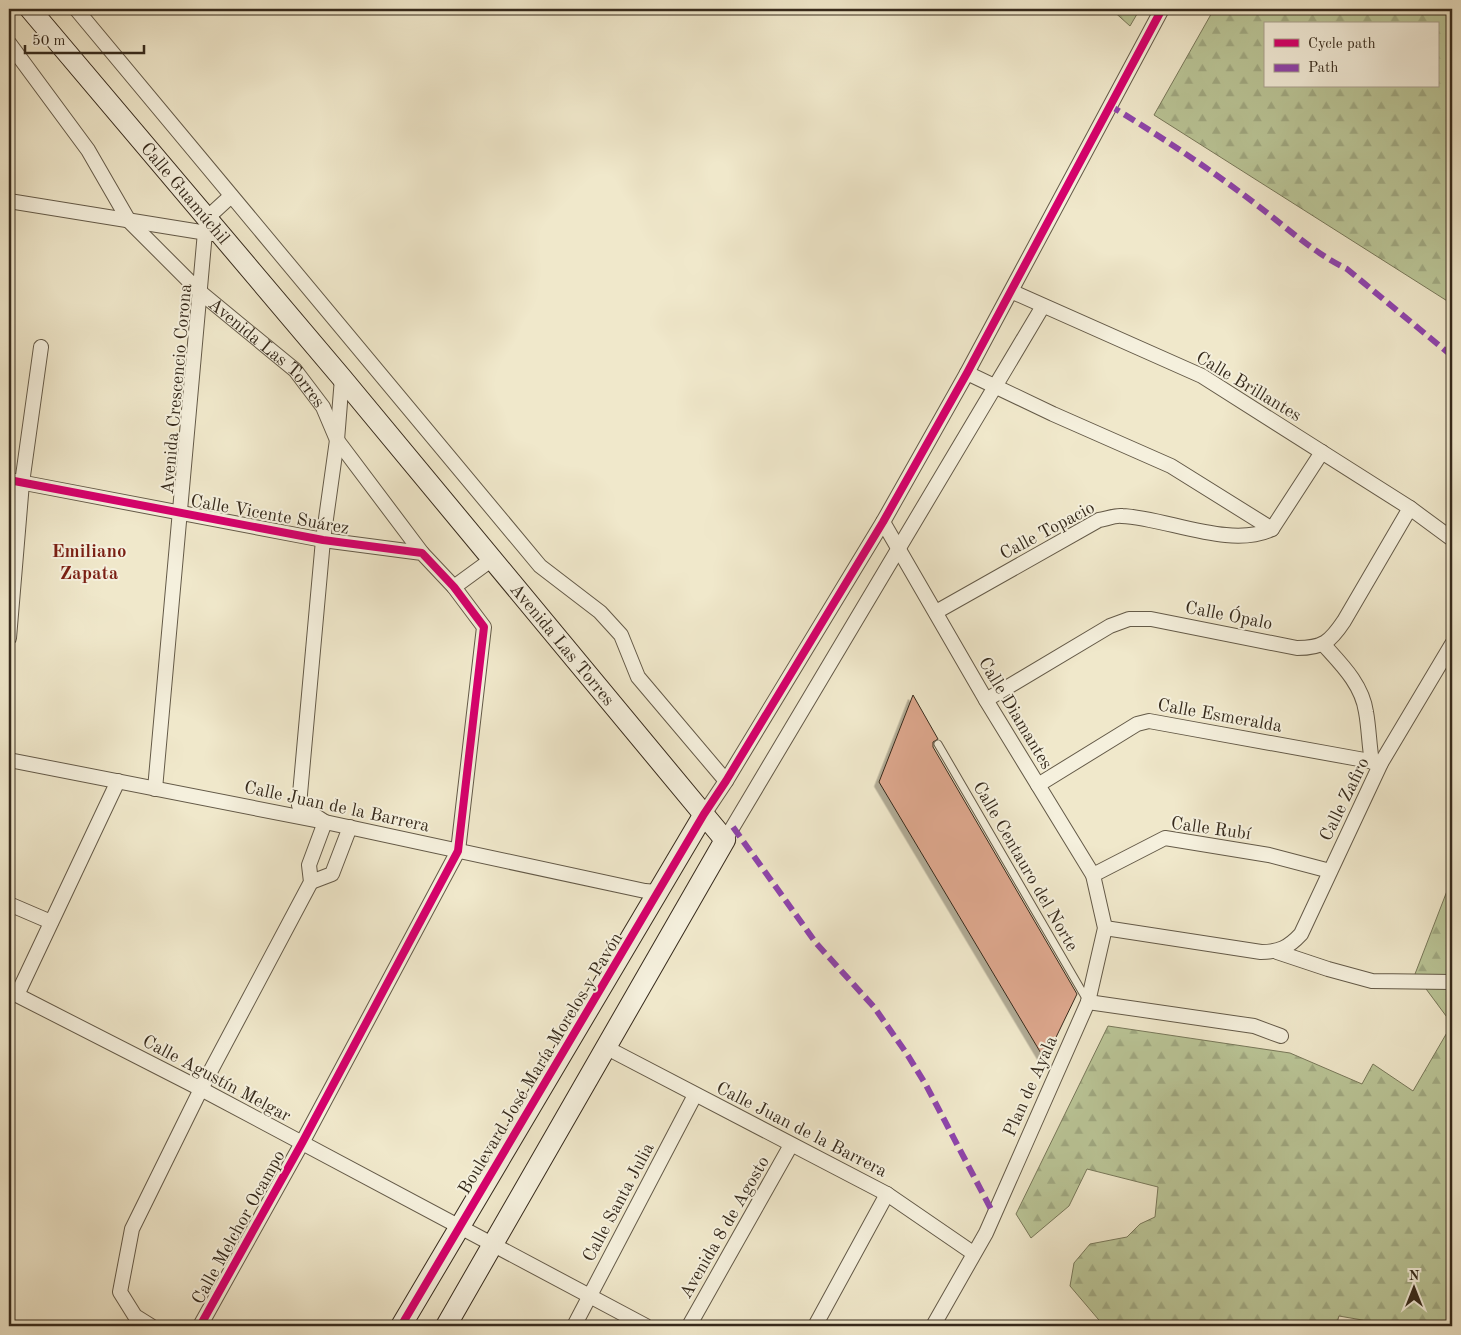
<svg xmlns="http://www.w3.org/2000/svg" width="1461" height="1335" viewBox="0 0 1461 1335" font-family="'Old Standard TT',serif">
  <style>
    .forest { fill: url(#forest-firs); stroke: #78785a; fill-rule: evenodd }
    .building { fill: #dda78d; stroke: #362a1c; filter: url(#shadow) }
    .lines { fill: none; stroke-linecap: round; stroke-linejoin: round }
    .lane-casing { stroke: #645a48; stroke-width: 9 }
    .street-casing { stroke: #645a48; stroke-width: 16 }
    .secondary-casing { stroke: #362a1c; stroke-width: 22 }
    .lane { stroke: #f5f0dd; stroke-width: 7 }
    .street { stroke: #f5f0dd; stroke-width: 14 }
    .secondary { stroke: #f5f0dd; stroke-width: 20 }
    .quiet { stroke: #8e44ad; stroke-width: 6; stroke-dasharray: 12 6; stroke-linecap: butt }
    .cycleway-casing { stroke: #f5f0dd; stroke-width: 11 }
    .cycleway { stroke: #d6006c; stroke-width: 8 }
    .labels { text-anchor: middle; stroke-width: 4; stroke-linejoin: round; paint-order: stroke }
    .street-label { font-size: 18px; fill: #362a1c; stroke: #f5f0dd }
    .neighbourhood-label { font-size: 19px; font-weight: bold; fill: #7a1f14; stroke: #f5f0dd }
  </style>
  <defs>
    <pattern id="forest-firs" width="22" height="20" patternUnits="userSpaceOnUse" patternTransform="scale(1.25)"><rect width="22" height="20" fill="#bac597"/><path d="M5 1l3.5 6h-7zM16 11l3.5 6h-7z" fill="#a0a982"/></pattern>
    <filter id="shadow"><feDropShadow dx="-4.5" dy="4.5" stdDeviation="0" flood-color="#0004"/></filter>
  </defs>
  <rect width="100%" height="100%" fill="#f0e8cb"/>
  <filter id="stains"><feTurbulence type="fractalNoise" baseFrequency=".004" numOctaves="4"/><feColorMatrix values="0 0 0 0 .2 0 0 0 0 .09 0 0 0 0 .02 0 0 0 .5 -.17"/></filter>
  <radialGradient id="worn" r=".72"><stop offset=".6" stop-color="#630" stop-opacity="0"/><stop offset="1" stop-color="#630" stop-opacity=".3"/></radialGradient>
  <!-- forest -->
  <g class="forest">
    <path d="M 1111,9 L 1140,9 L 1130,26 Z"/>
    <path d="M 1214,9 L 1452,9 L 1452,304 L 1154,115 ZM 1265,24 L 1437,24 L 1437,86 L 1265,86 Z"/>
    <path d="M 1452,878 L 1452,1024 L 1415,974 Z"/>
    <path d="M 1452,1024 L 1452,1326 L 1397,1326 L 1339,1316 L 1336,1326 L 1104,1326 L 1070,1286 L 1074,1263 L 1090,1244 L 1127,1237 L 1140,1224 L 1155,1217 L 1158,1187 L 1087,1169 L 1069,1206 L 1031,1238 L 1016,1214 L 1108,1026 L 1290,1053 L 1362,1084 L 1373,1064 L 1413,1091 Z"/>
  </g>
  <!-- building -->
  <path class="building" d="M 913,695 L 938,739 L 933,742 L 933,747 L 1077,994 L 1045,1060 L 879,782 Z"/>
  <g class="lines">
    <!-- lane casing -->
    <g class="lane-casing">
      <path id="lane" d="M 938,744 L 1087,1000"/>
    </g>
    <!-- street casing -->
    <g class="street-casing">
      <g id="street">
        <path d="M 76,9 L 540,566 L 600,612 L 621,635 L 638,677 L 726,781"/>
        <path id="s1" d="M 9,43 L 88,150 L 129,221 L 200,292 L 295,370 L 323,407 L 337,440 L 422,553"/>
        <path d="M 9,201 L 213,234"/>
        <path d="M 207,218 L 231,196"/>
        <path d="M 1013,292 L 1202,376 L 1410,508 L 1452,539"/>
        <path d="M 967,373 L 1053,414 L 1171,466 L 1272,529"/>
        <path d="M 9,480 L 323,540 L 422,553 L 454,587 L 484,627 L 458,851 L 302,1143 L 200,1326"/>
        <path d="M 883,522 L 986,700 L 1093,875 L 1105,928 L 1088,1002 L 986,1233 L 933,1326"/>
        <path d="M 454,587 L 491,560"/>
        <path d="M 936,612 L 1099,520 C 1106,519 1115,515 1122,516 C 1167,518 1230,549 1272,529 L 1322,452"/>
        <path d="M 9,638 L 22,483 L 41,347"/>
        <path d="M 1323,644 C 1341,664 1362,684 1366,712 C 1369,728 1369,745 1372,762"/>
        <path d="M 986,700 L 1110,626 L 1129,619 L 1151,619 L 1297,648 C 1323,648 1330,642 1344,621 L 1410,508"/>
        <path d="M 9,760 L 325,822 L 645,891 L 658,892"/>
        <path d="M 1038,785 L 1137,724 L 1149,721 L 1381,763"/>
        <path d="M 155,789 L 205,232"/>
        <path d="M 704,814 L 726,781 L 883,522 L 967,373 L 1162,9"/>
        <path d="M 725,840 L 1043,306"/>
        <path d="M 1093,875 L 1165,838 L 1269,855 L 1330,871"/>
        <path d="M 311,882 L 332,874 L 350,827"/>
        <path d="M 9,904 L 51,922"/>
        <path d="M 1105,928 L 1261,952 C 1279,952 1288,948 1301,934 L 1381,763 L 1452,644"/>
        <path d="M 1277,952 L 1328,969 L 1372,981 L 1452,982"/>
        <path d="M 9,991 L 201,1089 L 646,1326"/>
        <path d="M 17,995 L 118,781"/>
        <path d="M 1088,1002 L 1254,1026 L 1281,1036"/>
        <path d="M 607,1048 L 887,1194 L 973,1253"/>
        <path d="M 151,1326 L 135,1316 L 120,1292 L 132,1229 L 201,1089 L 311,882 L 309,865 L 325,822 L 299,805 L 323,540 L 337,440 L 342,378"/>
        <path d="M 574,1326 L 695,1095"/>
        <path d="M 689,1326 L 791,1145"/>
        <path d="M 815,1326 L 887,1194"/>
      </g>
    </g>
    <!-- secondary casing -->
    <g class="secondary-casing">
      <g id="secondary">
        <path id="s2" d="M 30,9 L 342,378 L 725,840 L 446,1326"/>
        <path d="M 401,1326 L 704,814"/>
      </g>
    </g>
    <!-- lane -->
    <use href="#lane" class="lane"/>
    <!-- street -->
    <use href="#street" class="street"/>
    <!-- secondary -->
    <use href="#secondary" class="secondary"/>
    <!-- quiet -->
    <g class="quiet">
      <path d="M 1109,105 C 1160,136 1210,169 1257,205 C 1286,227 1314,253 1347,269 L 1452,356"/>
      <path d="M 733,827 L 816,943 L 874,1007 L 907,1054 L 926,1085 L 993,1213"/>
    </g>
    <!-- cycleway casing -->
    <g class="cycleway-casing">
      <g id="cycleway">
        <path d="M 9,480 L 323,540 L 422,553 L 454,587 L 484,627 L 458,851 L 302,1143 L 200,1326"/>
        <path d="M 401,1326 L 704,814 L 726,781 L 883,522 L 967,373 L 1162,9"/>
      </g>
    </g>
    <!-- cycleway -->
    <use href="#cycleway" class="cycleway"/>
  </g>
  <g class="labels">
    <!-- street labels -->
    <g class="street-label">
      <text dy="6" stroke="none"><textPath href="#s2" startOffset="241">Calle Guamúchil</textPath></text>
      <text dy="6" stroke="none"><textPath href="#s1" startOffset="406">Avenida Las Torres</textPath></text>
      <text transform="translate(1249 386) rotate(31)" y="6">Calle Brillantes</text>
      <text transform="translate(176 389) rotate(-85)" y="6">Avenida Crescencio Corona</text>
      <text transform="translate(270 514) rotate(10)" y="6">Calle Vicente Suárez</text>
      <text transform="translate(1047 530) rotate(-28)" y="6">Calle Topacio</text>
      <text transform="translate(1229 615) rotate(11)" y="6">Calle Ópalo</text>
      <text dy="6" stroke="none"><textPath href="#s2" startOffset="829">Avenida Las Torres</textPath></text>
      <text transform="translate(1016 713) rotate(59)" y="6">Calle Diamantes</text>
      <text transform="translate(1220 715) rotate(10)" y="6">Calle Esmeralda</text>
      <text transform="translate(1344 799) rotate(-64)" y="6">Calle Zafiro</text>
      <text transform="translate(337 806) rotate(12)" y="6">Calle Juan de la Barrera</text>
      <text transform="translate(1211 828) rotate(8)" y="6">Calle Rubí</text>
      <text transform="translate(1026 866) rotate(60)" y="6">Calle Centauro del Norte</text>
      <text transform="translate(540 1063) rotate(-59)" y="6">Boulevard José María Morelos y Pavón</text>
      <text transform="translate(217 1078) rotate(28)" y="6">Calle Agustín Melgar</text>
      <text transform="translate(1030 1086) rotate(-66)" y="6">Plan de Ayala</text>
      <text transform="translate(802 1129) rotate(27)" y="6">Calle Juan de la Barrera</text>
      <text transform="translate(618 1202) rotate(-62)" y="6">Calle Santa Julia</text>
      <text transform="translate(238 1227) rotate(-61)" y="6">Calle Melchor Ocampo</text>
      <text transform="translate(724 1227) rotate(-60)" y="6">Avenida 8 de Agosto</text>
    </g>
    <!-- neighbourhood labels -->
    <g class="neighbourhood-label">
      <text x="89" y="557">Emiliano<tspan x="89" dy="22">Zapata</tspan></text>
    </g>
  </g>
  <!-- margin -->
  <rect width="1461" height="1335" fill="none" stroke="#f0e8cb" stroke-width="30"/>
  <rect x="10" y="10" width="1441" height="1315" fill="none" stroke="#362a1c" stroke-width="2.5"/>
  <rect x="15" y="15" width="1431" height="1305" fill="none" stroke="#362a1c"/>
  <!-- legend -->
  <rect x="1264" y="22" width="175" height="65" fill="#f5f0dd" stroke="#a9a190"/>
  <rect x="1274" y="39" width="25" height="8" fill="#d6006c" stroke="#a9a190"/>
  <text x="1308" y="48" font-size="15" fill="#362a1c">Cycle path</text>
  <rect x="1274" y="64" width="25" height="8" fill="#8e44ad" stroke="#a9a190"/>
  <text x="1308" y="72" font-size="15" fill="#362a1c">Path</text>
  <!-- north arrow -->
  <g transform="translate(1414 1288)" stroke="#f5f0dd" stroke-width="4" paint-order="stroke">
  <path d="M0-4L9 19L0 12L-9 19Z" fill="#362a1c"/>
  <text y="-8" font-size="14" font-weight="bold" text-anchor="middle" fill="#362a1c">N</text>
  </g>
  <!-- scale -->
  <path d="M25 45v8h119v-8" fill="none" stroke="#362a1c" stroke-width="2.5"/>
  <text x="32" y="45" font-size="15" fill="#362a1c" stroke="#f5f0dd" stroke-width="4" paint-order="stroke">50 m</text>
  <rect width="100%" height="100%" filter="url(#stains)"/>
  <rect width="100%" height="100%" fill="url(#worn)"/>
</svg>
